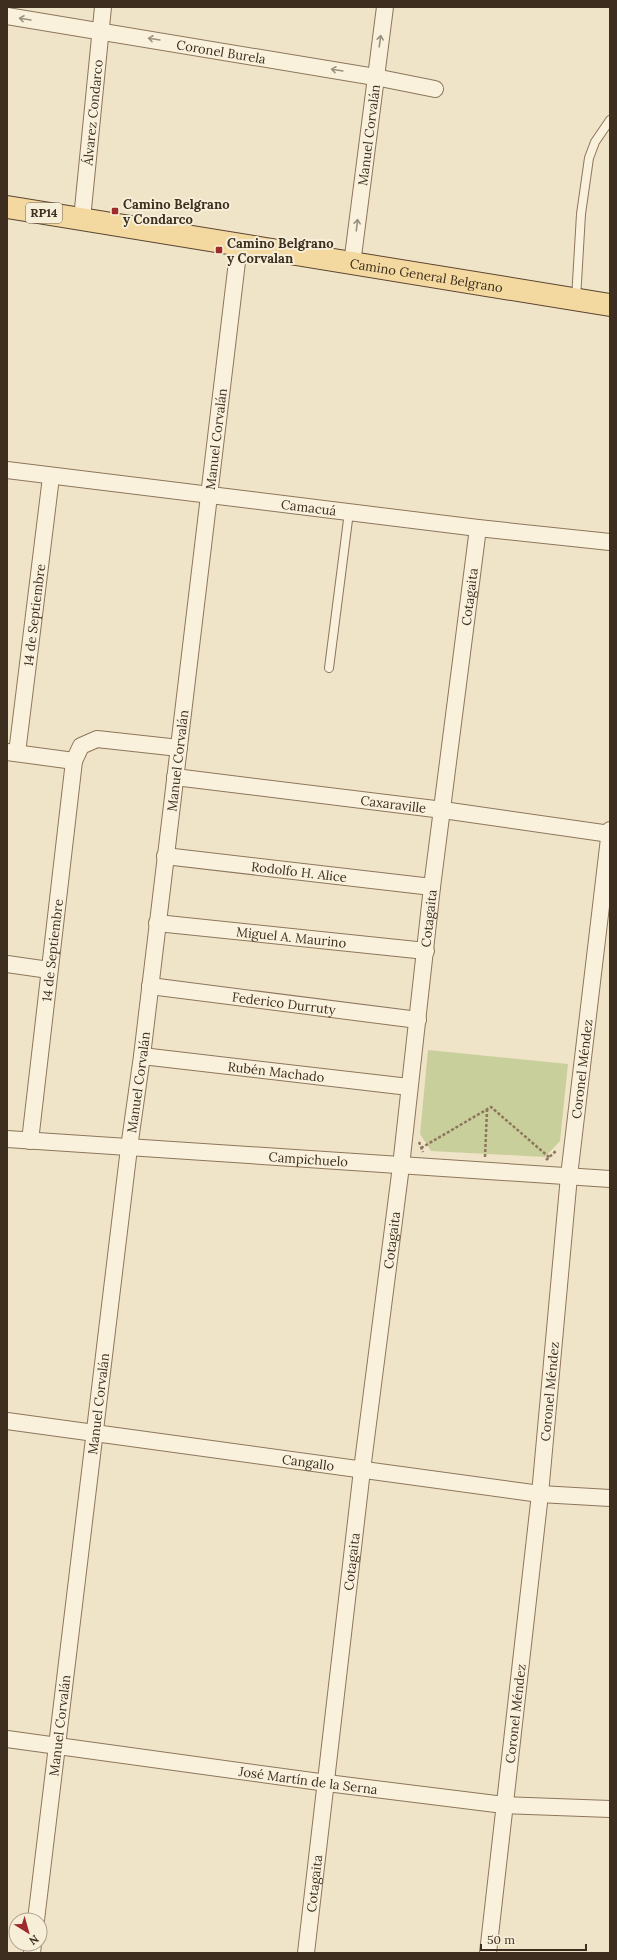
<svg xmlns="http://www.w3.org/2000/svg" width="617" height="1960" viewBox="0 0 617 1960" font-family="Lora,serif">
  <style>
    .green { fill: #c9cf9b }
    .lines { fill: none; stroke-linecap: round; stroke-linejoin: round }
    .service-casing { stroke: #8d765c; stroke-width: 10 }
    .minor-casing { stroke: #8d765c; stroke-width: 18 }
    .primary-casing { stroke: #5b4430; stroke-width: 24 }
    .path { stroke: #8d765c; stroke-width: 2.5; stroke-dasharray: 3 2; stroke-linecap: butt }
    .service { stroke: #faf1dc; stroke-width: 8 }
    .minor { stroke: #faf1dc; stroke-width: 16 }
    .primary { stroke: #f3d9a0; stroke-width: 22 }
    .oneway { stroke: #9c907e }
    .poi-dot { fill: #9e2a2b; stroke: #f7eed8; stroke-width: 1.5 }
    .labels { text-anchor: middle; stroke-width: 4; stroke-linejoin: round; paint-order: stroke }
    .shield { fill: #f7eed8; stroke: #756857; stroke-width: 1 }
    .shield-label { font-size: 12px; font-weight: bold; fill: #3d2e20 }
    .street-label { font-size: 13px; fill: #3d2e20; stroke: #f7eed8 }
    .poi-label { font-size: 13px; font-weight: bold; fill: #3d2e20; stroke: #f7eed8; text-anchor: start }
  </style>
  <rect width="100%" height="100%" fill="#f0e4c8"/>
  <!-- green -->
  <path class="green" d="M 428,1050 L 568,1064 L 560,1141 L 545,1157 L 431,1151 L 420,1134 Z"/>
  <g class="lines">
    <!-- service casing -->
    <g class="service-casing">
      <g id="service">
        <path d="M 576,299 L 581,214 L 589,158 L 595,142 L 610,120"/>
        <path d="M 329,668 L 349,512"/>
      </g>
    </g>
    <!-- minor casing -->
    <g class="minor-casing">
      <g id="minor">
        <path id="s1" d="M 7,16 L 375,77 L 435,89"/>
        <path id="s2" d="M 82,219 L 103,7"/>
        <path id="s3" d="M 352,264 L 385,7"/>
        <path id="s4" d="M 7,470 L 478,528 L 610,542"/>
        <path d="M 7,752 L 74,761 L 81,746 L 97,739 L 179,748"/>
        <path id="s5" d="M 17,753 L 51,477"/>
        <path id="s6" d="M 175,777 L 443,810 L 610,834"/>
        <path id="s7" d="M 165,856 L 432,887"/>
        <path id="s8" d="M 157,923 L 426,951"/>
        <path d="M 7,964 L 49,970"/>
        <path id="s9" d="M 150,986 L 418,1020"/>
        <path id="s10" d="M 142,1056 L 409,1087"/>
        <path id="s11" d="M 7,1139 L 610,1179"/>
        <path id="s12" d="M 30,1141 L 74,761"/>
        <path id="s13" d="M 7,1421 L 540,1494 L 610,1498"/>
        <path id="s14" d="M 7,1739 L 327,1783 L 504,1805 L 610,1809"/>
        <path id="s15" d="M 36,1920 L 129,1148 L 142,1056 L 239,245"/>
        <path d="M 32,1953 L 33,1944"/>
        <path id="s16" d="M 306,1953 L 362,1470 L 401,1166 L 432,887 L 478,528"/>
        <path id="s17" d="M 488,1953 L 540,1494 L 569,1176 L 610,830"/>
      </g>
    </g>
    <!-- primary casing -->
    <g class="primary-casing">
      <g id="primary">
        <path id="s18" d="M 7,207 L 610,305"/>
      </g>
    </g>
    <!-- path -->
    <g class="path">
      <path d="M 419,1142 L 423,1152"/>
      <path d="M 421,1148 L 491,1107 L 550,1158"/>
      <path d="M 485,1157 L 487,1110"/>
      <path d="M 546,1160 L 557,1150"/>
    </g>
    <!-- service -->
    <use href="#service" class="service"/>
    <!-- minor -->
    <use href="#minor" class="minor"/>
    <!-- primary -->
    <use href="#primary" class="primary"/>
  </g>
  <!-- one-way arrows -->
  <defs><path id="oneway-shaft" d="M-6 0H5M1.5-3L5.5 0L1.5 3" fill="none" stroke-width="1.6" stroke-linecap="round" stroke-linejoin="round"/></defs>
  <g class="oneway">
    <use href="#oneway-shaft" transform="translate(25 19) rotate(-171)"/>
    <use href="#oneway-shaft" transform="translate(154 39) rotate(-171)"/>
    <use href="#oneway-shaft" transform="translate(380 41) rotate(-82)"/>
    <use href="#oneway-shaft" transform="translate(337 70) rotate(-171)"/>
    <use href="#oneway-shaft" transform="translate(357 225) rotate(-83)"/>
  </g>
  <!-- markers -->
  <g class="poi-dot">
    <rect x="111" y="207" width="8" height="8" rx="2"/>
    <rect x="215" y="246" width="8" height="8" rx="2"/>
  </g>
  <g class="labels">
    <!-- shield labels -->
    <rect class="shield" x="26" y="203" width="36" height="20" rx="3"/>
    <g class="shield-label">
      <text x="44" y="217">RP14</text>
    </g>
    <!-- street labels -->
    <g class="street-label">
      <text dy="5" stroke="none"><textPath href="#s1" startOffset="217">Coronel Burela</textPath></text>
      <text dy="5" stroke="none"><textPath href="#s2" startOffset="107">Álvarez Condarco</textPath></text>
      <text dy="5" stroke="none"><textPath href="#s3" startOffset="130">Manuel Corvalán</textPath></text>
      <text dy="5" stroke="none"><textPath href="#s18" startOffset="425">Camino General Belgrano</textPath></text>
      <text dy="5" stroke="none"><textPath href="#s15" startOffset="1492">Manuel Corvalán</textPath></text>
      <text dy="5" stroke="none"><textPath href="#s4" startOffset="304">Camacuá</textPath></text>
      <text dy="5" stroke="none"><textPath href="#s16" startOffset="1366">Cotagaita</textPath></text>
      <text dy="5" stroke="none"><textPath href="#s5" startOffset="139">14 de Septiembre</textPath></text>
      <text dy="5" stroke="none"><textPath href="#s15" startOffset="1168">Manuel Corvalán</textPath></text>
      <text dy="5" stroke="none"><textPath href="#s6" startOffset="220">Caxaraville</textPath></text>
      <text dy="5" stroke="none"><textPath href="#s7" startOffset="135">Rodolfo H. Alice</textPath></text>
      <text dy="5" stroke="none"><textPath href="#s16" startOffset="1042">Cotagaita</textPath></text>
      <text dy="5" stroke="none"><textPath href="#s8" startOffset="135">Miguel A. Maurino</textPath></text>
      <text dy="5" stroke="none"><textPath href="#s12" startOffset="192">14 de Septiembre</textPath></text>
      <text dy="5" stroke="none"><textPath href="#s9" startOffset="135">Federico Durruty</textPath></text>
      <text dy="5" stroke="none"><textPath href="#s17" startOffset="889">Coronel Méndez</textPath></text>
      <text dy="5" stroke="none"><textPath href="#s10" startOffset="135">Rubén Machado</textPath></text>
      <text dy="5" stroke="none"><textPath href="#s15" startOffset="844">Manuel Corvalán</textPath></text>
      <text dy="5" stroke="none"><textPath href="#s11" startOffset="302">Campichuelo</textPath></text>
      <text dy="5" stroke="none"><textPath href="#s16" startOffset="718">Cotagaita</textPath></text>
      <text dy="5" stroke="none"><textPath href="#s17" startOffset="565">Coronel Méndez</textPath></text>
      <text dy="5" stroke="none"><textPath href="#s15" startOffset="520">Manuel Corvalán</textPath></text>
      <text dy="5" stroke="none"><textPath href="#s13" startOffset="304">Cangallo</textPath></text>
      <text dy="5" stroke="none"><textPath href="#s16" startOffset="394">Cotagaita</textPath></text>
      <text dy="5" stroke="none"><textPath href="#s17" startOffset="241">Coronel Méndez</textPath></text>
      <text dy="5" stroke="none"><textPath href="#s15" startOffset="196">Manuel Corvalán</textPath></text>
      <text dy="5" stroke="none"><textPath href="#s14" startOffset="304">José Martín de la Serna</textPath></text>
      <text dy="5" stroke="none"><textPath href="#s16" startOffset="70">Cotagaita</textPath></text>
    </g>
    <!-- poi labels -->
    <g class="poi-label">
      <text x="123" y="209">Camino Belgrano<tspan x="123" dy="15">y Condarco</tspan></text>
      <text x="227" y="248">Camino Belgrano<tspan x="227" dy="15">y Corvalan</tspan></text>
    </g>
  </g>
  <!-- border -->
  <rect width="617" height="1960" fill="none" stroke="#3d2e20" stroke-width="16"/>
  <!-- north arrow -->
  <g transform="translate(28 1932) rotate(143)"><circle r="19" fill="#f7eed8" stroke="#ada18e"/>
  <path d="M0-3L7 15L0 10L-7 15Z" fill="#9e2a2b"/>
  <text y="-6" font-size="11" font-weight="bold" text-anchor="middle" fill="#3d2e20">N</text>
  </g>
  <!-- scale -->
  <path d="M481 1944v6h105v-6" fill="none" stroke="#3d2e20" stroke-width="2"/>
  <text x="487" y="1944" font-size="12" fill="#3d2e20" stroke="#f7eed8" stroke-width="3" paint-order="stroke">50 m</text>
</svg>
